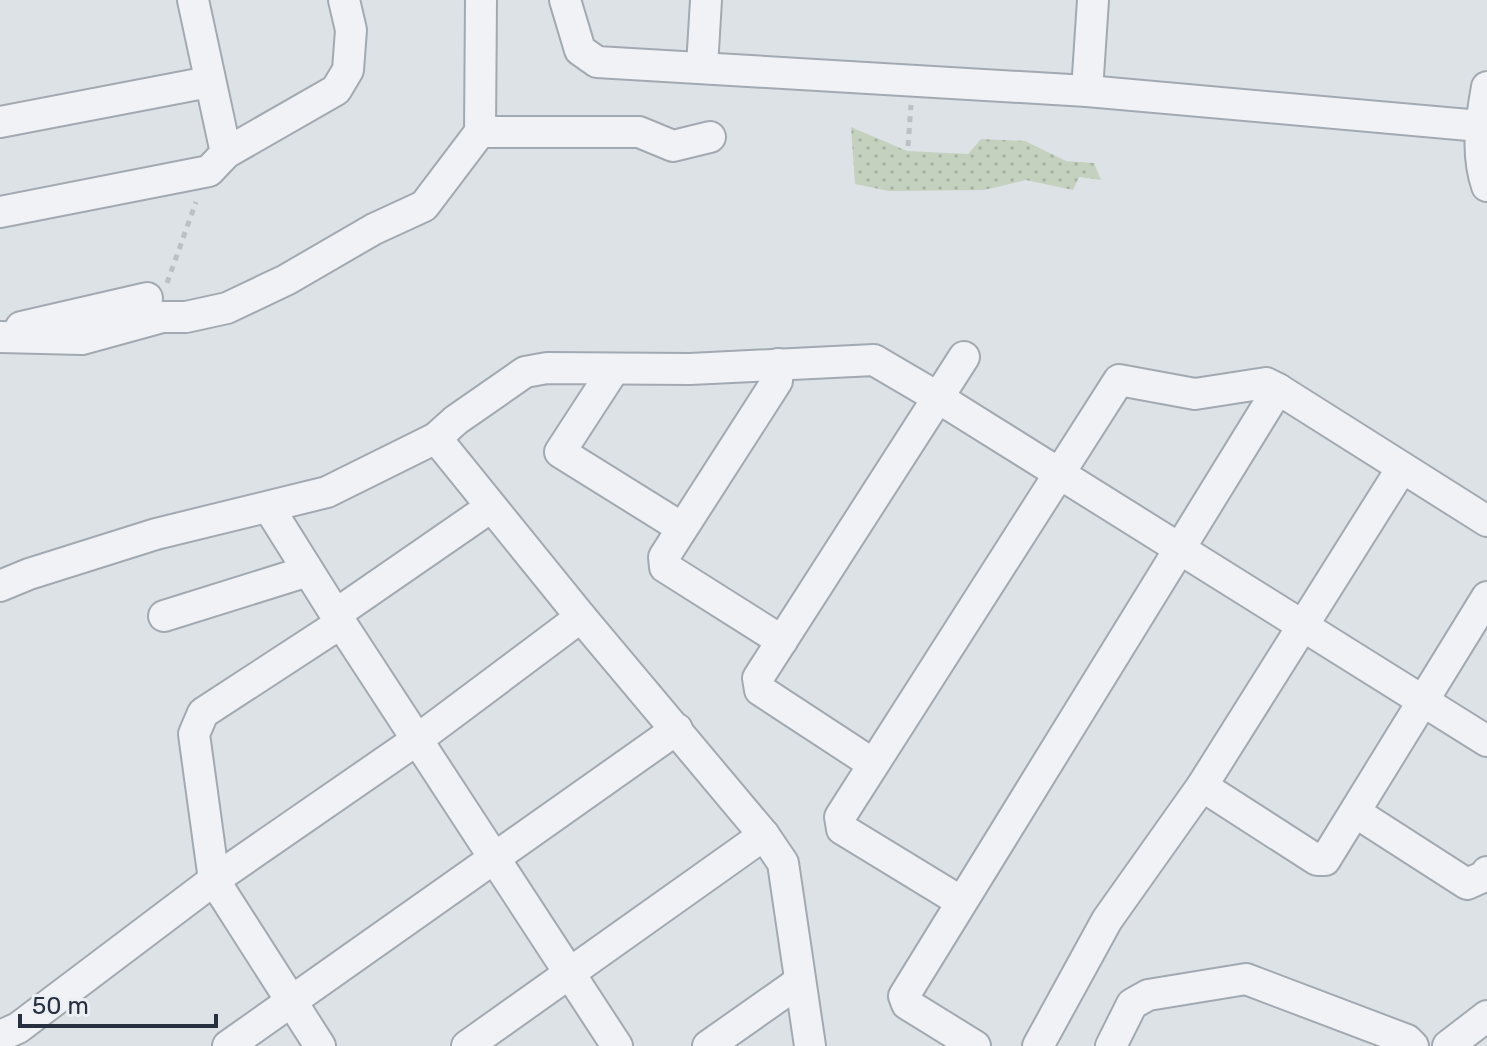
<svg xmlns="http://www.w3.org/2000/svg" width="1487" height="1046" viewBox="0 0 1487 1046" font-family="Rubik,sans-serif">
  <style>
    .park { fill: url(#park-dots) }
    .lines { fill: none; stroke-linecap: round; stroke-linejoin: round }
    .minor-casing { stroke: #a2a9b1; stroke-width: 34 }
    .path { stroke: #bbc0c5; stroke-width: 5; stroke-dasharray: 6 6; stroke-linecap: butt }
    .minor { stroke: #f0f2f5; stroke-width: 30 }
  </style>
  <defs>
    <pattern id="park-dots" width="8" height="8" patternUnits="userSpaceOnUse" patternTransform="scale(2)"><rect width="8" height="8" fill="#c4d1be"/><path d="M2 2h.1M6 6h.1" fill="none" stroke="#a8b4a4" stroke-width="1.8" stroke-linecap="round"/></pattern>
  </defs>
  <rect width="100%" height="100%" fill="#dde2e7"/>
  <!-- park -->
  <path class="park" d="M 851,127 L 907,151 L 968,154 L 981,139 L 1025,141 L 1066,161 L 1094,163 L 1101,180 L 1079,177 L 1073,190 L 1026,180 L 984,190 L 889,191 L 855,184 Z"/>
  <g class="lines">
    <!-- minor casing -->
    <g class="minor-casing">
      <g id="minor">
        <path d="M 193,0 L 226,153"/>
        <path d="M 565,0 L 580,50 L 597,62 L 1087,91 L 1480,126"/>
        <path d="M 702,67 L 706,0"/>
        <path d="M 1487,87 C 1481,120 1476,154 1487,186"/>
        <path d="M 1087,91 L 1093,0"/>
        <path d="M 0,122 L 209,82"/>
        <path d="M 480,132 L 639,132 L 673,146 L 710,137"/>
        <path d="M 0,212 L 209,171 L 226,153 L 336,90 L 348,70 L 351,30 L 344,0"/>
        <path d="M 21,327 L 147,298"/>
        <path d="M 0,337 L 82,339 L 162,317 L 186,317 L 227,308 L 286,280 L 374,229 L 424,206 L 480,132 L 481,0"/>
        <path d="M 778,364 L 777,381 L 664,557 L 665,567 L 782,641"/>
        <path d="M 614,369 L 560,452 L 682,528"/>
        <path d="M 436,438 L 581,617 L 764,835 L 783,863 L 810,1046"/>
        <path d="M 269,508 L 341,623 L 617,1046"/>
        <path d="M 0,586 L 29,574 L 156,534 L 327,492 L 436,438 L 456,420 L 525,372 L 547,368 L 690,369 L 874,360 L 937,397 L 1487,741"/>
        <path d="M 336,614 L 491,507"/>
        <path d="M 164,616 L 308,571"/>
        <path d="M 873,764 L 760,690 L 758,678 L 964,357"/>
        <path d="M 1202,786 L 1317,860 L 1325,860 L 1487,597"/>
        <path d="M 1355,812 L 1467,884 L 1485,876 L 1487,872"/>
        <path d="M 960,901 L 842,829 L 840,817 L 1119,380 L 1195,394 L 1266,383 L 1278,389"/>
        <path d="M 0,1036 L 18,1028 L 214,880 L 418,739 L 581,617"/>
        <path d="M 228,1046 L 677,729"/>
        <path d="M 320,1046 L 214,880 L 194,734 L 203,713 L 341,623"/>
        <path d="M 467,1046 L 764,835"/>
        <path d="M 708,1046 L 799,982"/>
        <path d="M 975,1046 L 907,1004 L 904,996 L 1278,389 L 1487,521"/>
        <path d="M 1038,1046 L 1107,920 L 1202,786 L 1402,468"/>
        <path d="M 1111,1046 L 1132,1004 L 1148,995 L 1246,979 L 1407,1040 L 1413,1046"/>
        <path d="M 1448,1046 L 1487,1016"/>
      </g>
    </g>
    <!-- path -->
    <g class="path">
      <path d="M 908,146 L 911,105"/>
      <path d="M 167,283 L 196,202"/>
    </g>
    <!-- minor -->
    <use href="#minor" class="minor"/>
  </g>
  <!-- scale -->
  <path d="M20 1014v12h196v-12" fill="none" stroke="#26303e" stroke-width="4"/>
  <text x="32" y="1014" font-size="24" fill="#26303e" stroke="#ecf0f5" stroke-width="6" paint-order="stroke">50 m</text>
</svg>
